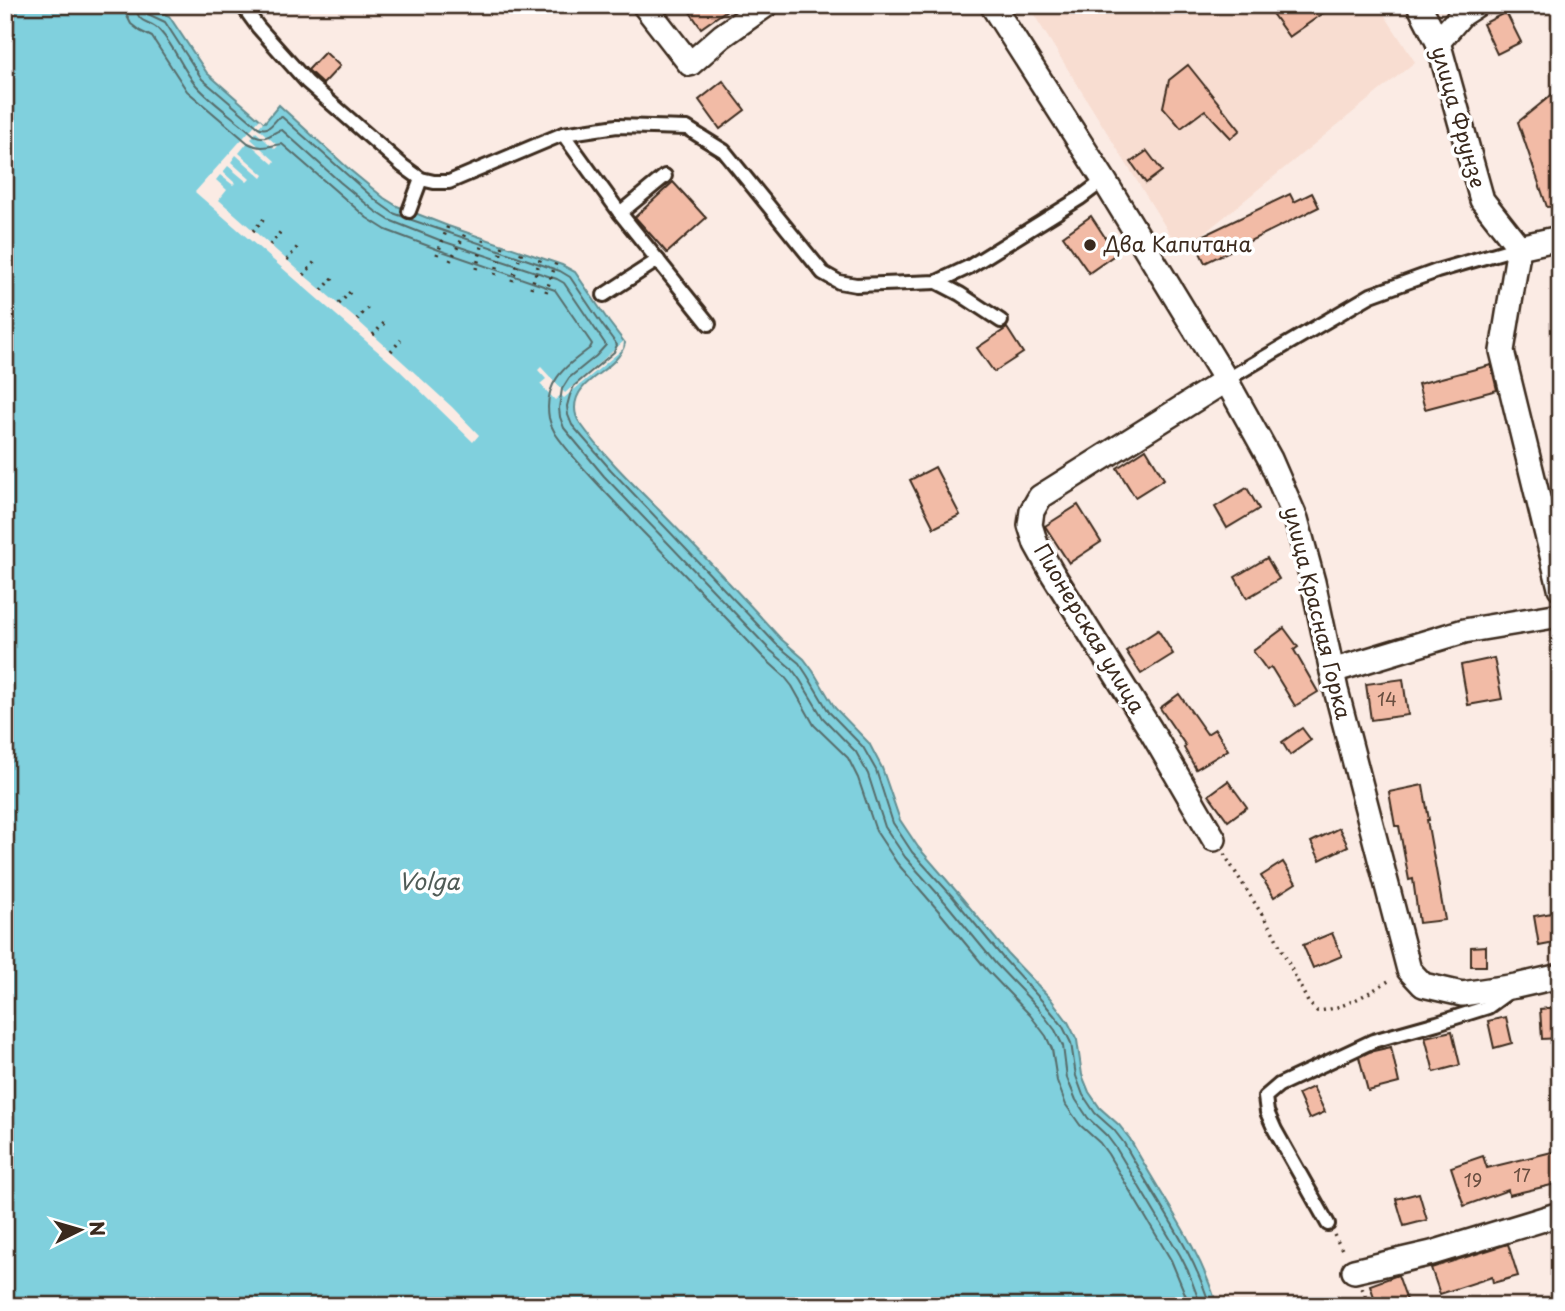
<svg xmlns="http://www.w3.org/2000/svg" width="1565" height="1311" viewBox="0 0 1565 1311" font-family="'Playpen Sans',sans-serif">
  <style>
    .built { fill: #f8ddd1 }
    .water { fill: #80d0dd; stroke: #648e91; stroke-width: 2 }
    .pier { fill: #fbebe4 }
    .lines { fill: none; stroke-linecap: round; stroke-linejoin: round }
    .shore { stroke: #576c6a; stroke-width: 2 }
    .building { fill: #f2bba6; stroke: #3b2a1e; stroke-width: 2 }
    .service-casing { stroke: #3b2a1e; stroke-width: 18 }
    .minor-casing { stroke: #3b2a1e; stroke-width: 28 }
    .path { stroke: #3b2a1e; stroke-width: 3.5; stroke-dasharray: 2 5; stroke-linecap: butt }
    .service { stroke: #fff; stroke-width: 12 }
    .minor { stroke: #fff; stroke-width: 23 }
    .poi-dot { fill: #3b2a1e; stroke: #fff; stroke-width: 2.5 }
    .labels { text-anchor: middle; stroke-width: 7; stroke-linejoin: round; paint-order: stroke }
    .number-label { font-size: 18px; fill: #694e40 }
    .street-label { font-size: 21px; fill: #3b2a1e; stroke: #fff }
    .poi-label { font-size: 21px; fill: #3b2a1e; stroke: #fff; text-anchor: start }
    .water-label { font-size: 23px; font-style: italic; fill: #505c57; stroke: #fff }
  </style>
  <rect width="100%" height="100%" fill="#fbebe4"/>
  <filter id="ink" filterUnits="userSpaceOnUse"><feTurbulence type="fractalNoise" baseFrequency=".0143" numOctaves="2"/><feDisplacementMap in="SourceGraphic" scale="14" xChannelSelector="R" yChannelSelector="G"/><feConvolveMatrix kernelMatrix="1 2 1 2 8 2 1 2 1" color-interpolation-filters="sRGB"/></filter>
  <g filter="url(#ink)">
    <!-- built -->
    <path class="built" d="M 1028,5 L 1378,5 L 1415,62 L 1181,252 Z"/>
    <!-- water -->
    <path class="water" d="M 5,5 L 132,5 L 156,9 L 169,16 L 207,73 L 263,122 L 265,122 L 279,105 L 350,170 L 384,198 L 397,206 L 448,226 L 562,265 L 575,272 L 609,322 L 625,343 C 618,372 575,377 575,408 C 575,414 577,419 580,423 C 603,455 632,483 659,510 C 701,553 741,595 781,639 L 804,659 L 813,671 L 835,708 L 869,743 L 882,768 L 900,820 L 918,847 L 957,892 L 1008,954 L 1050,998 L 1068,1022 L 1077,1040 L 1082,1075 L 1089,1092 L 1100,1108 L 1119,1125 L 1130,1139 C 1160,1195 1199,1245 1217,1306 L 5,1306 Z"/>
    <!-- pier -->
    <g class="pier">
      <path d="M 260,119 L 263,122 L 258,128 L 278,146 L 275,149 L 256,132 L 251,139 L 275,161 L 273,164 L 248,142 L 239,153 L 264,175 L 262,178 L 236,155 L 231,162 L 250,179 L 247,182 L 228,166 L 223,172 L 235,183 L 233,185 L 220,175 L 216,180 L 227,190 L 219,200 L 304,275 L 357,320 L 452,407 L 479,435 L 473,442 L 398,369 L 195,192 Z"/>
      <path d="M 624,341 L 623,349 L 564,398 L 561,395 L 555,400 L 540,384 L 546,379 L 538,370 L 541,367 L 565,393 Z"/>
    </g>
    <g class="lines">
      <!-- shore -->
      <g class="shore">
        <path d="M 125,5 L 126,14 L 131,24 L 140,31 L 152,37 L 187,91 L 248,143 C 261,150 269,146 282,144 L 367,218 L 386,230 L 439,250 L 555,290 L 592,344 L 590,348 C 565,367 543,382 549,418 C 552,433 562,442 571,454 C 593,480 617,504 640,529 C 681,571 723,614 763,657 L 784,676 L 792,686 L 814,725 L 848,758 L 858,778 L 876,831 L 897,863 L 937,909 L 988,971 L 1030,1015 L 1046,1036 L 1052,1049 L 1057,1081 L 1066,1105 L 1080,1125 L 1100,1143 L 1108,1154 L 1171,1260 L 1190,1306"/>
        <path d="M 136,5 C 137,26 150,19 160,31 C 175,47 182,69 196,85 C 213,104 235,118 254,135 C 270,142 271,131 282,130 L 340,182 L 375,211 L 389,220 L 442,241 L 557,279 L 564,283 L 606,345 L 596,356 L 569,378 L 562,389 L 559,408 L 560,417 L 564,428 L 604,476 L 770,650 L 792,669 L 800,680 L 823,718 L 856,752 L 868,774 L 885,827 L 905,857 L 945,902 L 996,964 L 1038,1008 L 1055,1030 L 1063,1046 L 1067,1078 L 1076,1100 L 1088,1118 L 1107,1136 L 1116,1148 L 1180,1255 L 1188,1271 L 1201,1306"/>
        <path d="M 145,5 L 148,14 L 165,22 L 202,79 L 258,127 C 268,132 272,124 278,118 L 282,117 L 379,203 L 393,213 L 404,217"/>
        <path d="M 409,219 L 560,271 L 570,277 L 603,326 L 617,345 L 614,352 L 574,386 L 570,395 L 567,406 L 568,415 L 572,425 L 611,470 L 776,644 L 799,663 L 807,675 L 829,712 L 863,747 L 876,770 L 893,823 L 912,852 L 952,896 L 1003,958 L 1044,1003 L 1062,1025 L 1071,1043 L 1076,1076 L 1083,1095 L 1095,1113 L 1114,1130 L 1124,1143 C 1153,1197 1192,1246 1210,1306"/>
      </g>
    </g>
    <!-- building -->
    <g class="building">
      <path d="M 685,5 L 734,5 L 701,28 Z"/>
      <path d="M 1266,5 L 1335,5 L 1289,37 Z"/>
      <path d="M 1506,12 L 1521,42 L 1497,54 L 1483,24 Z"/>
      <path d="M 325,52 L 340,66 L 323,84 L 308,70 Z"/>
      <path d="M 1188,65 L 1240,130 L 1231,138 L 1205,110 L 1181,128 L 1163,107 L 1169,80 Z"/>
      <path d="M 723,81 L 745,110 L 720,129 L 699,100 Z"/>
      <path d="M 1560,88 L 1560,206 L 1547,207 L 1518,122 Z"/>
      <path d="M 1147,151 L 1162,171 L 1146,183 L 1131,162 Z"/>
      <path d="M 673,182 L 706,218 L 667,253 L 635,217 Z"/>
      <path d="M 1312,193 L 1319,207 L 1205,263 L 1194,240 L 1290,194 L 1294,202 Z"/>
      <path d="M 1091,216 L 1116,254 L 1089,273 L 1063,236 Z"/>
      <path d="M 1007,328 L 1023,353 L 994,372 L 977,348 Z"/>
      <path d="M 1491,365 L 1497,390 L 1425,409 L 1418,384 Z"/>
      <path d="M 1146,449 L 1164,479 L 1135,497 L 1117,468 Z"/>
      <path d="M 935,467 L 960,515 L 934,528 L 910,480 Z"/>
      <path d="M 1247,488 L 1259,509 L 1227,528 L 1215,507 Z"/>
      <path d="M 1078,505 L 1101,542 L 1069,563 L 1045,526 Z"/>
      <path d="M 1267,558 L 1279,579 L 1247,598 L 1235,577 Z"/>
      <path d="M 1284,628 L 1298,647 L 1294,650 L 1318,692 L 1295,706 L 1271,667 L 1267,670 L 1253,651 Z"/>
      <path d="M 1158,630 L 1173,654 L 1141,674 L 1126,651 Z"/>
      <path d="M 1494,658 L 1502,699 L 1468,705 L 1461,665 Z"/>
      <path d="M 1403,679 L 1408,715 L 1371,720 L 1366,684 Z"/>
      <path d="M 1179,694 L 1207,734 L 1215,729 L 1228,750 L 1196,769 L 1184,748 L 1186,746 L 1160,708 Z"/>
      <path d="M 1302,728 L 1311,740 L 1290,755 L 1282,742 Z"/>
      <path d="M 1228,781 L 1247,807 L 1228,821 L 1209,795 Z"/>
      <path d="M 1423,785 L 1429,820 L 1427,820 L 1445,920 L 1419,923 L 1413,879 L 1409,880 L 1399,826 L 1395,826 L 1389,792 Z"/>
      <path d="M 1339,828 L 1348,846 L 1320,860 L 1311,842 Z"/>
      <path d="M 1283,862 L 1296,883 L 1274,897 L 1261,876 Z"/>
      <path d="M 1558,912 L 1560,942 L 1539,946 L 1534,916 Z"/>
      <path d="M 1332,933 L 1342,956 L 1313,968 L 1303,945 Z"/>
      <path d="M 1486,946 L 1486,966 L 1471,966 L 1471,947 Z"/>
      <path d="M 1560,1007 L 1560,1038 L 1542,1039 L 1540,1009 Z"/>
      <path d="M 1506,1017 L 1512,1043 L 1494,1048 L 1488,1021 Z"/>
      <path d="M 1452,1031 L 1460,1065 L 1434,1072 L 1425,1037 Z"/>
      <path d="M 1391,1047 L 1399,1083 L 1368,1091 L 1359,1057 L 1369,1052 Z"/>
      <path d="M 1313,1087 L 1325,1112 L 1309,1119 L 1298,1094 Z"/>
      <path d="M 1560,1150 L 1560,1183 L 1509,1195 L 1508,1190 L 1464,1206 L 1451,1167 L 1483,1156 L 1487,1168 Z"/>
      <path d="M 1419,1193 L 1427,1220 L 1404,1226 L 1396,1199 Z"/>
      <path d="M 1508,1244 L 1518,1276 L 1493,1283 L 1492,1277 L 1440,1294 L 1431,1268 Z"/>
      <path d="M 1398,1275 L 1409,1306 L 1377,1306 L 1370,1285 Z"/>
    </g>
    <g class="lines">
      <!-- service casing -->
      <g class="service-casing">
        <g id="service">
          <path d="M 242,5 L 258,27 L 307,82 L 403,166 L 421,179 L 434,182 L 449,182 L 563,134 L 620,213 L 709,324"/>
          <path d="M 563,134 L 617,126 L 687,128 L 724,151 L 823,273 L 839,282 L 856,285 L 937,282 L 969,267 L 1080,198 L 1104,180"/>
          <path d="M 409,211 L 421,179"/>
          <path d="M 620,213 L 665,176"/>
          <path d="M 937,282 L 960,294 L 1001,321"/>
          <path d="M 604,295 L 658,260"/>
          <path d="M 1226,380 L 1371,295 L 1437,271 L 1519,247"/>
          <path d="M 1328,1224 L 1275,1130 L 1267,1112 L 1265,1097 L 1279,1085 L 1373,1041 L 1437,1023 L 1488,1007 L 1510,991"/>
        </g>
      </g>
      <!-- minor casing -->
      <g class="minor-casing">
        <g id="minor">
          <path d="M 644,5 L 690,64 L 722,36 L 766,5"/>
          <path d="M 992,5 L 1104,180 L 1226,380 L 1270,459 L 1296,519 L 1313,582 L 1336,690 L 1409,970 L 1423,985 L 1462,994 L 1516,986 L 1560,976"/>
          <path d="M 1419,5 L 1438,42 L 1482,200 L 1519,247 L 1502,351 L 1560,588"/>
          <path d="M 1438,42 L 1462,14 L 1476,5"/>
          <path d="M 1519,247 L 1560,238"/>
          <path d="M 1332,671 L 1464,631 L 1560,615"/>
          <path d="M 1214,839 L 1150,729 L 1051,571 L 1036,544 L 1030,525 L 1032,511 L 1040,497 L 1226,380"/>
          <path d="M 1354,1271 L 1432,1253 L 1560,1214"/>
        </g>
      </g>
      <!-- path -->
      <g class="path">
        <path d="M 253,231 L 264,219"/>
        <path d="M 270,245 L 282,230"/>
        <path d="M 437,255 L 448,226"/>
        <path d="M 287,260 L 299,245"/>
        <path d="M 450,261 L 466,232"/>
        <path d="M 476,269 L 484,238"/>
        <path d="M 304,275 L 317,259"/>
        <path d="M 495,275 L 503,245"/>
        <path d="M 512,281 L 522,251"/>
        <path d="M 531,288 L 541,257"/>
        <path d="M 322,290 L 335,276"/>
        <path d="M 546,292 L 556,263"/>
        <path d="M 339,304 L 352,290"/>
        <path d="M 357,320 L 370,305"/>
        <path d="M 373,335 L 387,320"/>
        <path d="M 391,351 L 401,340"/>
        <path d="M 1224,854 L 1273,932 L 1308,1002 L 1317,1011 C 1345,1009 1368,993 1392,979"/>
        <path d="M 1334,1235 L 1344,1253"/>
        <path d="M 1362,1288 L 1370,1306"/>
      </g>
      <!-- service -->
      <use href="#service" class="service"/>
      <!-- minor -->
      <use href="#minor" class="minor"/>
    </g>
  </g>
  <!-- markers -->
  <circle class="poi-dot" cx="1090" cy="245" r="7"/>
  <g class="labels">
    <!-- number labels -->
    <g class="number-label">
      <text x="1387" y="706">14</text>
      <text x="1522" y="1182">17</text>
      <text x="1473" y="1187">19</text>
    </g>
    <!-- street labels -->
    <g class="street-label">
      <text transform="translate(1458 117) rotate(74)" y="7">улица Фрунзе</text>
      <text transform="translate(1317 613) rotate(76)" y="7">улица Красная Горка</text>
      <text transform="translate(1089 629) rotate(59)" y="7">Пионерская улица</text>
    </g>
    <!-- poi labels -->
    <g class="poi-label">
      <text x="1104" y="252">Два Капитана</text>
    </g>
    <!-- water labels -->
    <g class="water-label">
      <text x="429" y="890">Volga</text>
    </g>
  </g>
  <!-- margin -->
  <rect width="1565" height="1311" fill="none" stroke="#fff" stroke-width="28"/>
  <rect x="14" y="14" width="1537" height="1283" fill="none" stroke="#3b2a1e" stroke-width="2.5" filter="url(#ink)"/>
  <!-- north arrow -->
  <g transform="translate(80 1230) rotate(85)" stroke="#ffffff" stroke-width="5" paint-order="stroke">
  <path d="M0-5L12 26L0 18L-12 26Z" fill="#3b2a1e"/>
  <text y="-10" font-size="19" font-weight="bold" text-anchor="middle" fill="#3b2a1e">N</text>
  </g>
</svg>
